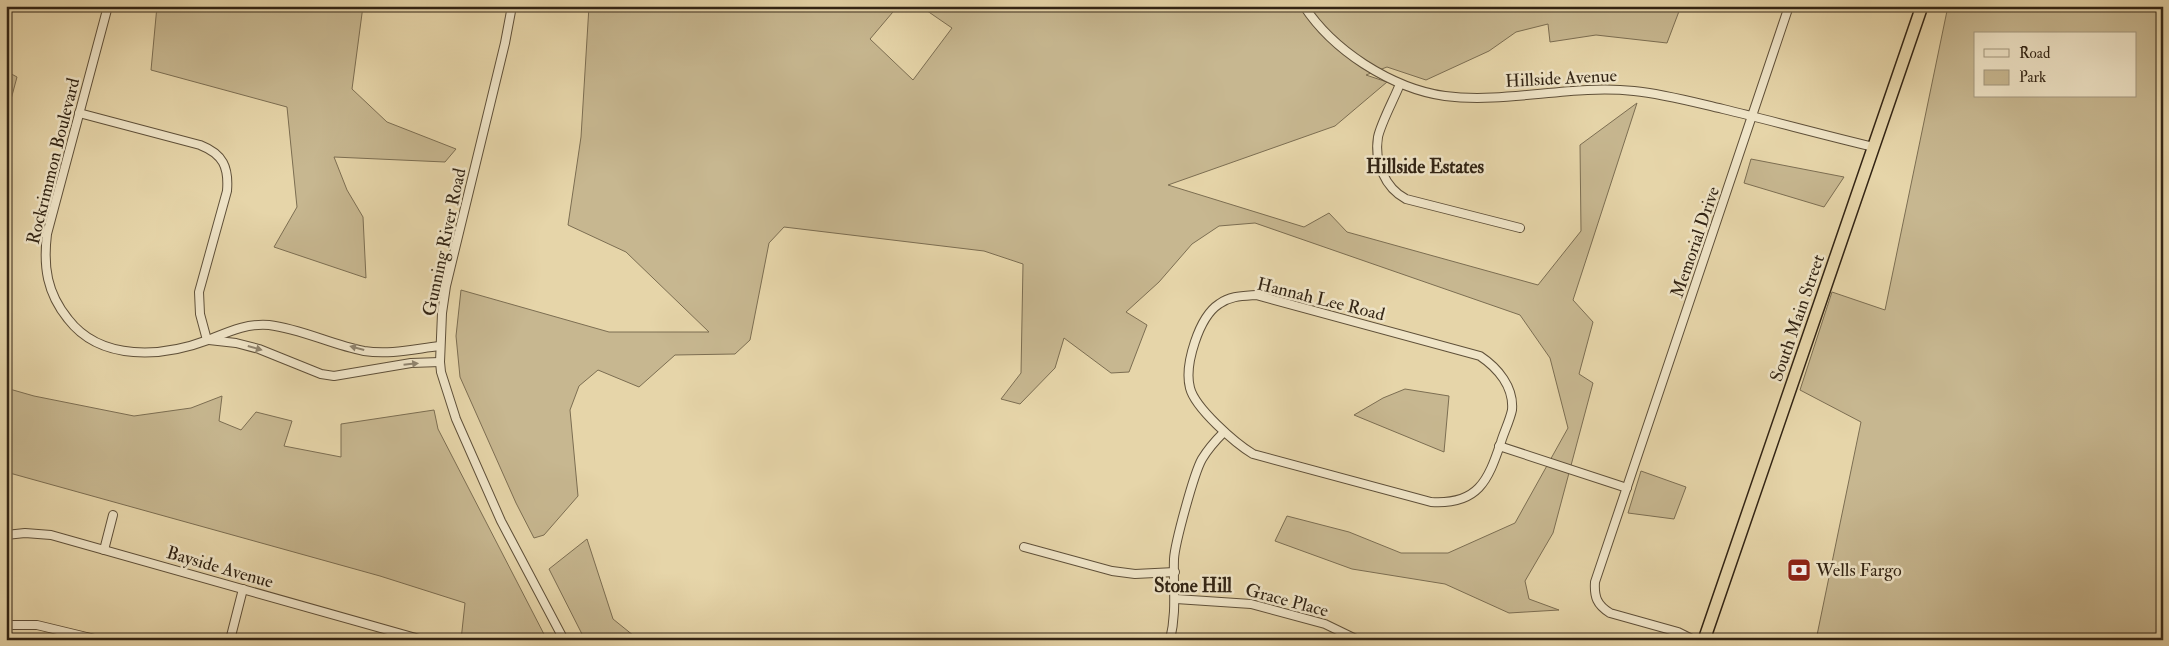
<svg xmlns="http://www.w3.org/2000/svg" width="2169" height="646" viewBox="0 0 2169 646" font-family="'IM FELL Double Pica',serif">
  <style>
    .green { fill: #c7b790; stroke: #7c6e52; fill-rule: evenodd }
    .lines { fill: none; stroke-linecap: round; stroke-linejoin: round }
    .minor-casing { stroke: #5f5039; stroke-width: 10 }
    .highway-casing { stroke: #322414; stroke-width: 14 }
    .minor { stroke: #efe4c7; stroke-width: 8 }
    .highway { stroke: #e6d5a9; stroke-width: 11 }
    .oneway { fill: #90846e }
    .labels { text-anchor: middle; stroke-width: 5; stroke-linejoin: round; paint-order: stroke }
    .street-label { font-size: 18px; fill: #322414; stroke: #efe4c7 }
    .poi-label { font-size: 18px; fill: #322414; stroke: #efe4c7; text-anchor: start }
    .neighbourhood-label { font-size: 19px; font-weight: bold; fill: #322414; stroke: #efe4c7 }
  </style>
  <rect width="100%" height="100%" fill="#e6d5a9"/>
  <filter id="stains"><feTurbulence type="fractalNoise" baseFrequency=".004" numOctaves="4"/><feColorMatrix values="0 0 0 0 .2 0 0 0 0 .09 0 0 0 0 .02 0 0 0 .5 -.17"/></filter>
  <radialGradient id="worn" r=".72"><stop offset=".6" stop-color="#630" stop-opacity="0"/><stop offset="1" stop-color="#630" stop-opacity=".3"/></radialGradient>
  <!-- green -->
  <g class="green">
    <path d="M 157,6 L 363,6 L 352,89 L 387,122 L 456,149 L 445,162 L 334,157 L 347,190 L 363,217 L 366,278 L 274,247 L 297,207 L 287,107 L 151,70 Z"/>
    <path d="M 589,6 L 898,6 L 870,39 L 913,80 L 952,28 L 920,6 L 1681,6 L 1667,43 L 1596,35 L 1550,42 L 1548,24 L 1516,32 L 1489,51 L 1426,80 L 1387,67 L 1366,75 L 1387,82 L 1335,126 L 1168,185 L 1304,227 L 1329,213 L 1347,232 L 1538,285 L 1581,231 L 1580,145 L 1637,103 L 1573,300 L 1593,322 L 1579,374 L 1593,383 L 1553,533 L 1525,581 L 1529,599 L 1559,610 L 1509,613 L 1445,584 L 1352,569 L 1275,541 L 1287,516 L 1349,532 L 1401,553 L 1448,553 L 1515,523 L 1568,428 L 1550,358 L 1520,315 L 1255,223 L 1219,226 L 1192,244 L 1159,282 L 1126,312 L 1147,325 L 1129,372 L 1111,373 L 1064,338 L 1055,368 L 1020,404 L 1001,399 L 1021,373 L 1023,264 L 984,251 L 784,227 L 769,243 L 750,340 L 735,354 L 675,355 L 639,387 L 598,370 L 579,386 L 570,410 L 578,496 L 544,535 L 534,538 L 516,503 L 460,377 L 456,336 L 461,290 L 609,332 L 709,332 L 626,252 L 568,225 L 581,137 Z"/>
    <path d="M 1948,6 L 2163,6 L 2163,640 L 1816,640 L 1861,422 L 1800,390 L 1832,292 L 1885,310 ZM 1975,34 L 2135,34 L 2135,96 L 1975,96 Z"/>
    <path d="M 6,71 L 17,77 L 6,118 Z"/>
    <path d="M 1751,159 L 1844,177 L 1824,207 L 1744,183 Z"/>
    <path d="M 6,388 L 34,396 L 134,416 L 191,408 L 222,396 L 219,421 L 241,430 L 256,412 L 292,421 L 284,446 L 341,457 L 341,424 L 434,410 L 438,429 L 547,640 L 461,640 L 465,603 L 380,576 L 6,472 Z"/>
    <path d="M 1405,389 L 1449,396 L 1444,452 L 1354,415 L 1383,398 Z"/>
    <path d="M 1641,471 L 1686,487 L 1674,519 L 1628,513 Z"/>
    <path d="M 587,539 L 613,619 L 639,640 L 585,640 L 549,569 Z"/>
  </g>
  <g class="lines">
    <!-- minor casing -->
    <g class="minor-casing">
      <g id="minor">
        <path d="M 108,6 L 47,234 C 43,267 47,293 68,319 C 101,362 163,357 208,340 C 228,332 247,323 269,325 C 302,329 332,345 364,351 C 390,355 414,349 439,346"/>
        <path d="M 512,6 L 505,43 L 446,286 L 442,313 L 440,362 L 441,372 L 456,419 L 501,521 L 564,640"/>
        <path d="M 1304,6 C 1319,29 1341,49 1364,64 C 1389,80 1415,92 1445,96 C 1507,104 1571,84 1634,91 C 1664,94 1693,102 1723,109 C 1773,121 1823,135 1874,147"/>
        <path d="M 1400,84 C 1394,99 1381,123 1378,137 C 1374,162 1385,188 1406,199 L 1520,228"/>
        <path d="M 79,113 L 200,145 C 223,154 229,167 227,191 L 199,292 L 200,314 L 207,340"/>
        <path d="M 1256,295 L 1480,356 C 1498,368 1514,387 1512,410 C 1510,420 1504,432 1501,442 C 1488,481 1478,505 1431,502 L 1253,454 C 1235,443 1195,408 1190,388 C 1184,365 1199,317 1219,304 C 1230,296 1242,296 1256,295 Z"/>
        <path d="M 209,340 L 236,343 L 259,349 L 321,374 L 334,376 L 411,363 L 440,362"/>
        <path d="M 1499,446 L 1627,488"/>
        <path d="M 6,535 L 25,533 L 51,535 L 423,640"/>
        <path d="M 1024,547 L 1112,571 L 1135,574 L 1175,572"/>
        <path d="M 104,550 L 113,515"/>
        <path d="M 1176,599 L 1251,604 L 1325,624 L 1358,640"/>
        <path d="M 6,625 L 37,625 L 99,640"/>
        <path d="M 230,640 L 243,589"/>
        <path d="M 1170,640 C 1177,611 1173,588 1174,559 C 1175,543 1194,473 1202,459 C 1208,449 1216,440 1224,432"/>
        <path d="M 1694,640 L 1678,632 L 1610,613 C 1597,605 1594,597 1595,582 L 1789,6"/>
      </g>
    </g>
    <!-- highway casing -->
    <g class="highway-casing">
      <path id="highway" d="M 1704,640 L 1922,6"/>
    </g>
    <!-- minor -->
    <use href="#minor" class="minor"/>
    <!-- highway -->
    <use href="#highway" class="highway"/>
  </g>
  <!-- one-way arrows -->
  <defs><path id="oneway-solid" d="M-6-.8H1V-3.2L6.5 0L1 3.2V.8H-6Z" transform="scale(1.25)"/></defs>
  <g class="oneway">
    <use href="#oneway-solid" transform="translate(255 348) rotate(16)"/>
    <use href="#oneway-solid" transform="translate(357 348) rotate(-165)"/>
    <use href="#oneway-solid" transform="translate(411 364) rotate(-6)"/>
  </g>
  <!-- icons -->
  <defs>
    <g id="bank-square" transform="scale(1.25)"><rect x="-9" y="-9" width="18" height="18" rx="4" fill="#8f2418" stroke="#efe4c7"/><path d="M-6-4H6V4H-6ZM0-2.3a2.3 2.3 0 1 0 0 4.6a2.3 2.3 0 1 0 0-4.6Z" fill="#fff"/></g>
  </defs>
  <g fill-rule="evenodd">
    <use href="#bank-square" x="1799" y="570"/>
  </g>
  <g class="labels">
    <!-- street labels -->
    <g class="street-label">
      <text transform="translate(1561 78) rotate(-3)" y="6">Hillside Avenue</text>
      <text transform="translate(53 161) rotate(-76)" y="6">Rockrimmon Boulevard</text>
      <text transform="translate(444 242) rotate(-78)" y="6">Gunning River Road</text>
      <text transform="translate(1695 242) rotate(-71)" y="6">Memorial Drive</text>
      <text transform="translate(1321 299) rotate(14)" y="6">Hannah Lee Road</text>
      <text transform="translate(1797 318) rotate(-71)" y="6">South Main Street</text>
      <text transform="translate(220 567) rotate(16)" y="6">Bayside Avenue</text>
      <text transform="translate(1287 600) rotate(15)" y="6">Grace Place</text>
    </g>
    <!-- poi labels -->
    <g class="poi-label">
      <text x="1816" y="576">Wells Fargo</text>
    </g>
    <!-- neighbourhood labels -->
    <g class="neighbourhood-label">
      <text x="1425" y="173">Hillside Estates</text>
      <text x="1193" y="592">Stone Hill</text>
    </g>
  </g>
  <!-- margin -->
  <rect width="2169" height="646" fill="none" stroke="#e6d5a9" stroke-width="25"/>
  <rect x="8" y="8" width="2154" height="631" fill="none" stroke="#322414" stroke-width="2.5"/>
  <rect x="12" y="12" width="2144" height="621" fill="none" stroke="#322414"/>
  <!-- legend -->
  <rect x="1974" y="32" width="162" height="65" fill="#efe4c7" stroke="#a3977f"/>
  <rect x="1984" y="49" width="25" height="8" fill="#efe4c7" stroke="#a3977f"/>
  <text x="2019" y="58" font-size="15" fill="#322414">Road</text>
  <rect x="1984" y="70" width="25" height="15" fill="#c7b790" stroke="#a3977f"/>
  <text x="2019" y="82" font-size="15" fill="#322414">Park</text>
  <rect width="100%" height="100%" filter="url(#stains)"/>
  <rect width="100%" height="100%" fill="url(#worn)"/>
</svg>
